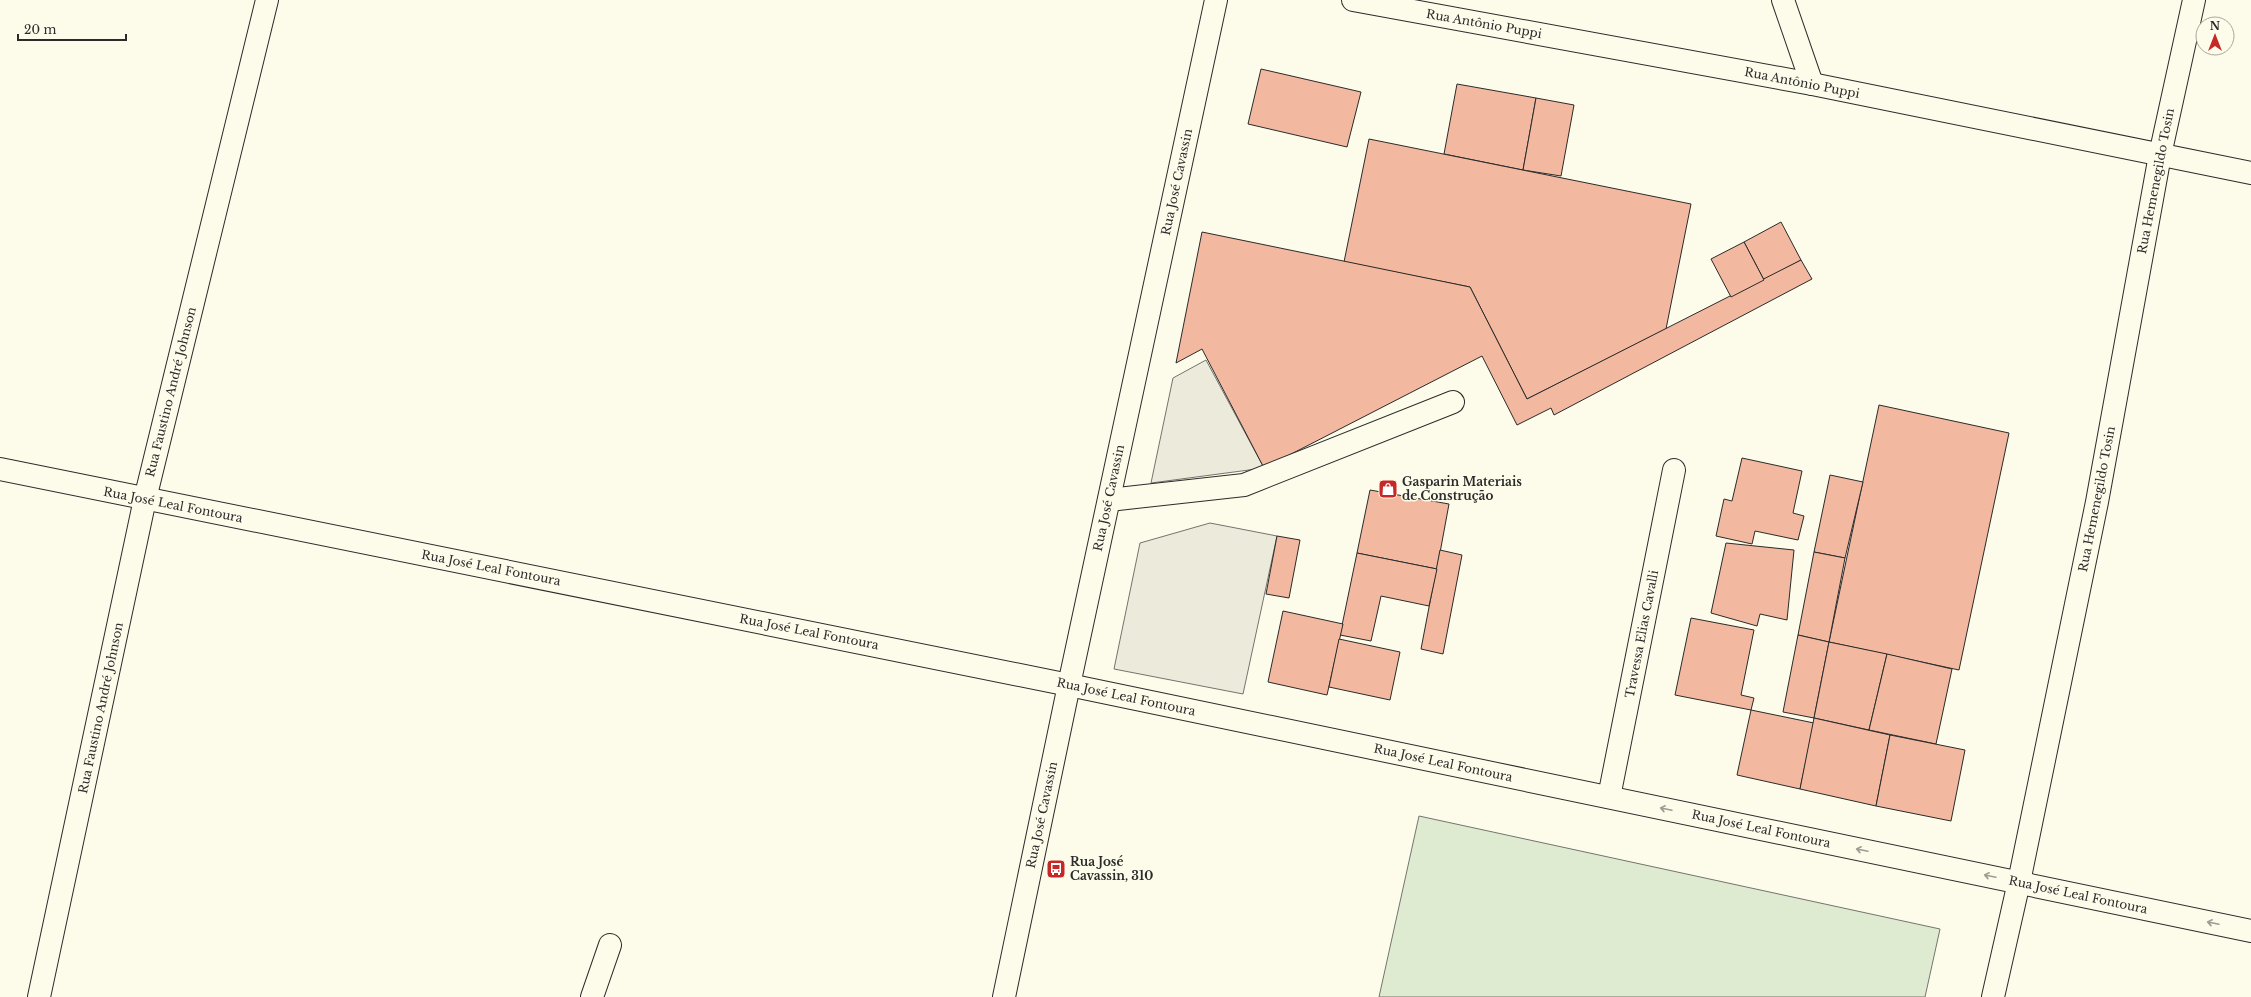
<svg xmlns="http://www.w3.org/2000/svg" width="2251" height="997" viewBox="0 0 2251 997" font-family="'Libre Baskerville',serif">
  <style>
    .green { fill: #deebd1; stroke: #74746e }
    .parking { fill: #eceadb; stroke: #74746e }
    .building { fill: #f2b8a0; stroke: #2b2b2b }
    .lines { fill: none; stroke-linecap: round; stroke-linejoin: round }
    .minor-casing { stroke: #2b2b2b; stroke-width: 24 }
    .major-casing { stroke: #2b2b2b; stroke-width: 24 }
    .minor { stroke: #fdfbea; stroke-width: 22 }
    .major { stroke: #fdfbea; stroke-width: 22 }
    .oneway { stroke: #9e9d94 }
    .labels { text-anchor: middle; stroke-width: 3; stroke-linejoin: round; paint-order: stroke }
    .street-label { font-size: 12px; fill: #2b2b2b; stroke: #fdfbea }
    .poi-label { font-size: 12px; font-weight: bold; fill: #2b2b2b; stroke: #fdfbea; text-anchor: start }
  </style>
  <rect width="100%" height="100%" fill="#fdfbea"/>
  <!-- green -->
  <path class="green" d="M 1419,816 L 1940,929 L 1925,997 L 1379,997 Z"/>
  <!-- parking -->
  <g class="parking">
    <path d="M 1206,360 L 1264,468 L 1151,483 L 1173,378 Z"/>
    <path d="M 1210,523 L 1277,536 L 1243,694 L 1114,669 L 1140,543 Z"/>
  </g>
  <!-- building -->
  <g class="building">
    <path d="M 1261,69 L 1361,92 L 1347,147 L 1248,124 Z"/>
    <path d="M 1457,84 L 1536,98 L 1523,170 L 1444,154 Z"/>
    <path d="M 1536,98 L 1574,105 L 1561,176 L 1523,170 Z"/>
    <path d="M 1369,139 L 1691,204 L 1666,329 L 1527,399 L 1470,287 L 1344,262 Z"/>
    <path d="M 1781,222 L 1801,260 L 1764,280 L 1744,242 Z"/>
    <path d="M 1202,232 L 1470,287 L 1527,399 L 1801,260 L 1812,279 L 1554,415 L 1551,408 L 1517,425 L 1482,356 L 1264,468 L 1202,349 L 1176,363 Z"/>
    <path d="M 1744,242 L 1764,280 L 1731,297 L 1711,259 Z"/>
    <path d="M 1879,405 L 2009,433 L 1959,670 L 1829,642 Z"/>
    <path d="M 1742,458 L 1802,471 L 1793,513 L 1804,516 L 1798,540 L 1755,531 L 1752,544 L 1716,536 L 1724,499 L 1732,501 Z"/>
    <path d="M 1830,475 L 1863,482 L 1845,558 L 1814,552 Z"/>
    <path d="M 1370,490 L 1449,504 L 1437,569 L 1357,553 Z"/>
    <path d="M 1277,536 L 1300,540 L 1289,598 L 1266,594 Z"/>
    <path d="M 1726,543 L 1794,550 L 1787,620 L 1760,614 L 1757,626 L 1711,613 Z"/>
    <path d="M 1440,550 L 1462,555 L 1443,654 L 1421,649 Z"/>
    <path d="M 1814,552 L 1845,558 L 1829,642 L 1798,635 Z"/>
    <path d="M 1357,553 L 1437,569 L 1429,606 L 1381,596 L 1371,641 L 1340,635 Z"/>
    <path d="M 1283,611 L 1343,624 L 1327,695 L 1268,682 Z"/>
    <path d="M 1691,618 L 1754,630 L 1741,695 L 1754,698 L 1751,710 L 1675,695 Z"/>
    <path d="M 1798,635 L 1829,642 L 1814,718 L 1783,712 Z"/>
    <path d="M 1339,639 L 1400,652 L 1390,700 L 1329,687 Z"/>
    <path d="M 1829,642 L 1887,654 L 1869,730 L 1814,718 Z"/>
    <path d="M 1887,654 L 1952,669 L 1936,744 L 1869,730 Z"/>
    <path d="M 1751,710 L 1814,723 L 1800,789 L 1737,775 Z"/>
    <path d="M 1814,718 L 1890,735 L 1876,806 L 1800,789 Z"/>
    <path d="M 1890,735 L 1965,750 L 1951,821 L 1876,806 Z"/>
  </g>
  <g class="lines">
    <!-- minor casing -->
    <g class="minor-casing">
      <g id="minor">
        <path d="M 1353,0 L 1812,84 L 2251,173"/>
        <path d="M 1783,0 L 1812,84"/>
        <path d="M 0,469 L 1069,685 L 1216,0"/>
        <path d="M 1109,500 L 1244,485 L 1453,402"/>
        <path d="M 1609,797 L 1674,470"/>
        <path d="M 39,997 L 145,499 L 267,0"/>
        <path d="M 592,997 L 610,945"/>
        <path d="M 1993,997 L 2019,882 L 2097,502 L 2160,155 L 2194,0"/>
      </g>
    </g>
    <!-- major casing -->
    <g class="major-casing">
      <path id="major" d="M 1004,997 L 1069,685 L 2251,931"/>
    </g>
    <!-- minor -->
    <use href="#minor" class="minor"/>
    <!-- major -->
    <use href="#major" class="major"/>
  </g>
  <!-- one-way arrows -->
  <defs><path id="oneway-shaft" d="M-6 0H5M1.5-3L5.5 0L1.5 3" fill="none" stroke-width="1.6" stroke-linecap="round" stroke-linejoin="round"/></defs>
  <g class="oneway">
    <use href="#oneway-shaft" transform="translate(1666 809) rotate(-168)"/>
    <use href="#oneway-shaft" transform="translate(1862 850) rotate(-168)"/>
    <use href="#oneway-shaft" transform="translate(1990 876) rotate(-168)"/>
    <use href="#oneway-shaft" transform="translate(2213 923) rotate(-168)"/>
  </g>
  <!-- icons -->
  <defs>
    <g id="shop-square" transform="scale(1)"><rect x="-9" y="-9" width="18" height="18" rx="4" fill="#c62828" stroke="#fdfbea"/><path d="M-5-2.5h2.3a2.7 3.5 0 0 1 5.4 0H5L5.5 6h-11ZM-1.5-2.5h3a1.5 2.3 0 0 0-3 0Z" fill="#fff"/></g>
    <g id="bus-square" transform="scale(1)"><rect x="-9" y="-9" width="18" height="18" rx="4" fill="#c62828" stroke="#fdfbea"/><path d="M-5-6H5V4H4V6H2V4H-2V6H-4V4H-5ZM-3.5-4V0h7V-4ZM-3.5 1.2v1.5H-2V1.2ZM2 1.2v1.5H3.5V1.2Z" fill="#fff"/></g>
  </defs>
  <g fill-rule="evenodd">
    <use href="#shop-square" x="1388" y="489"/>
    <use href="#bus-square" x="1056" y="869"/>
  </g>
  <g class="labels">
    <!-- street labels -->
    <g class="street-label">
      <text transform="translate(1484 24) rotate(10)" y="4">Rua Antônio Puppi</text>
      <text transform="translate(1802 83) rotate(11)" y="4">Rua Antônio Puppi</text>
      <text transform="translate(2156 181) rotate(-79)" y="4">Rua Hemenegildo Tosin</text>
      <text transform="translate(1177 182) rotate(-78)" y="4">Rua José Cavassin</text>
      <text transform="translate(171 392) rotate(-76)" y="4">Rua Faustino André Johnson</text>
      <text transform="translate(1109 498) rotate(-78)" y="4">Rua José Cavassin</text>
      <text transform="translate(2097 499) rotate(-79)" y="4">Rua Hemenegildo Tosin</text>
      <text transform="translate(173 505) rotate(11)" y="4">Rua José Leal Fontoura</text>
      <text transform="translate(491 568) rotate(11)" y="4">Rua José Leal Fontoura</text>
      <text transform="translate(809 632) rotate(11)" y="4">Rua José Leal Fontoura</text>
      <text transform="translate(1642 634) rotate(-79)" y="4">Travessa Elias Cavalli</text>
      <text transform="translate(1126 697) rotate(12)" y="4">Rua José Leal Fontoura</text>
      <text transform="translate(101 708) rotate(-78)" y="4">Rua Faustino André Johnson</text>
      <text transform="translate(1443 763) rotate(12)" y="4">Rua José Leal Fontoura</text>
      <text transform="translate(1042 815) rotate(-78)" y="4">Rua José Cavassin</text>
      <text transform="translate(1761 829) rotate(12)" y="4">Rua José Leal Fontoura</text>
      <text transform="translate(2078 895) rotate(12)" y="4">Rua José Leal Fontoura</text>
    </g>
    <!-- poi labels -->
    <g class="poi-label">
      <text x="1402" y="486">Gasparin Materiais<tspan x="1402" dy="14">de Construção</tspan></text>
      <text x="1070" y="866">Rua José<tspan x="1070" dy="14">Cavassin, 310</tspan></text>
    </g>
  </g>
  <!-- north arrow -->
  <g transform="translate(2215 36)"><circle r="19" fill="#fdfbea" stroke="#a9a89e"/>
  <path d="M0-3L7 15L0 10L-7 15Z" fill="#c62828"/>
  <text y="-6" font-size="11" font-weight="bold" text-anchor="middle" fill="#2b2b2b">N</text>
  </g>
  <!-- scale -->
  <path d="M18 34v6h108v-6" fill="none" stroke="#2b2b2b" stroke-width="2"/>
  <text x="24" y="34" font-size="12" fill="#2b2b2b" stroke="#fdfbea" stroke-width="3" paint-order="stroke">20 m</text>
</svg>
